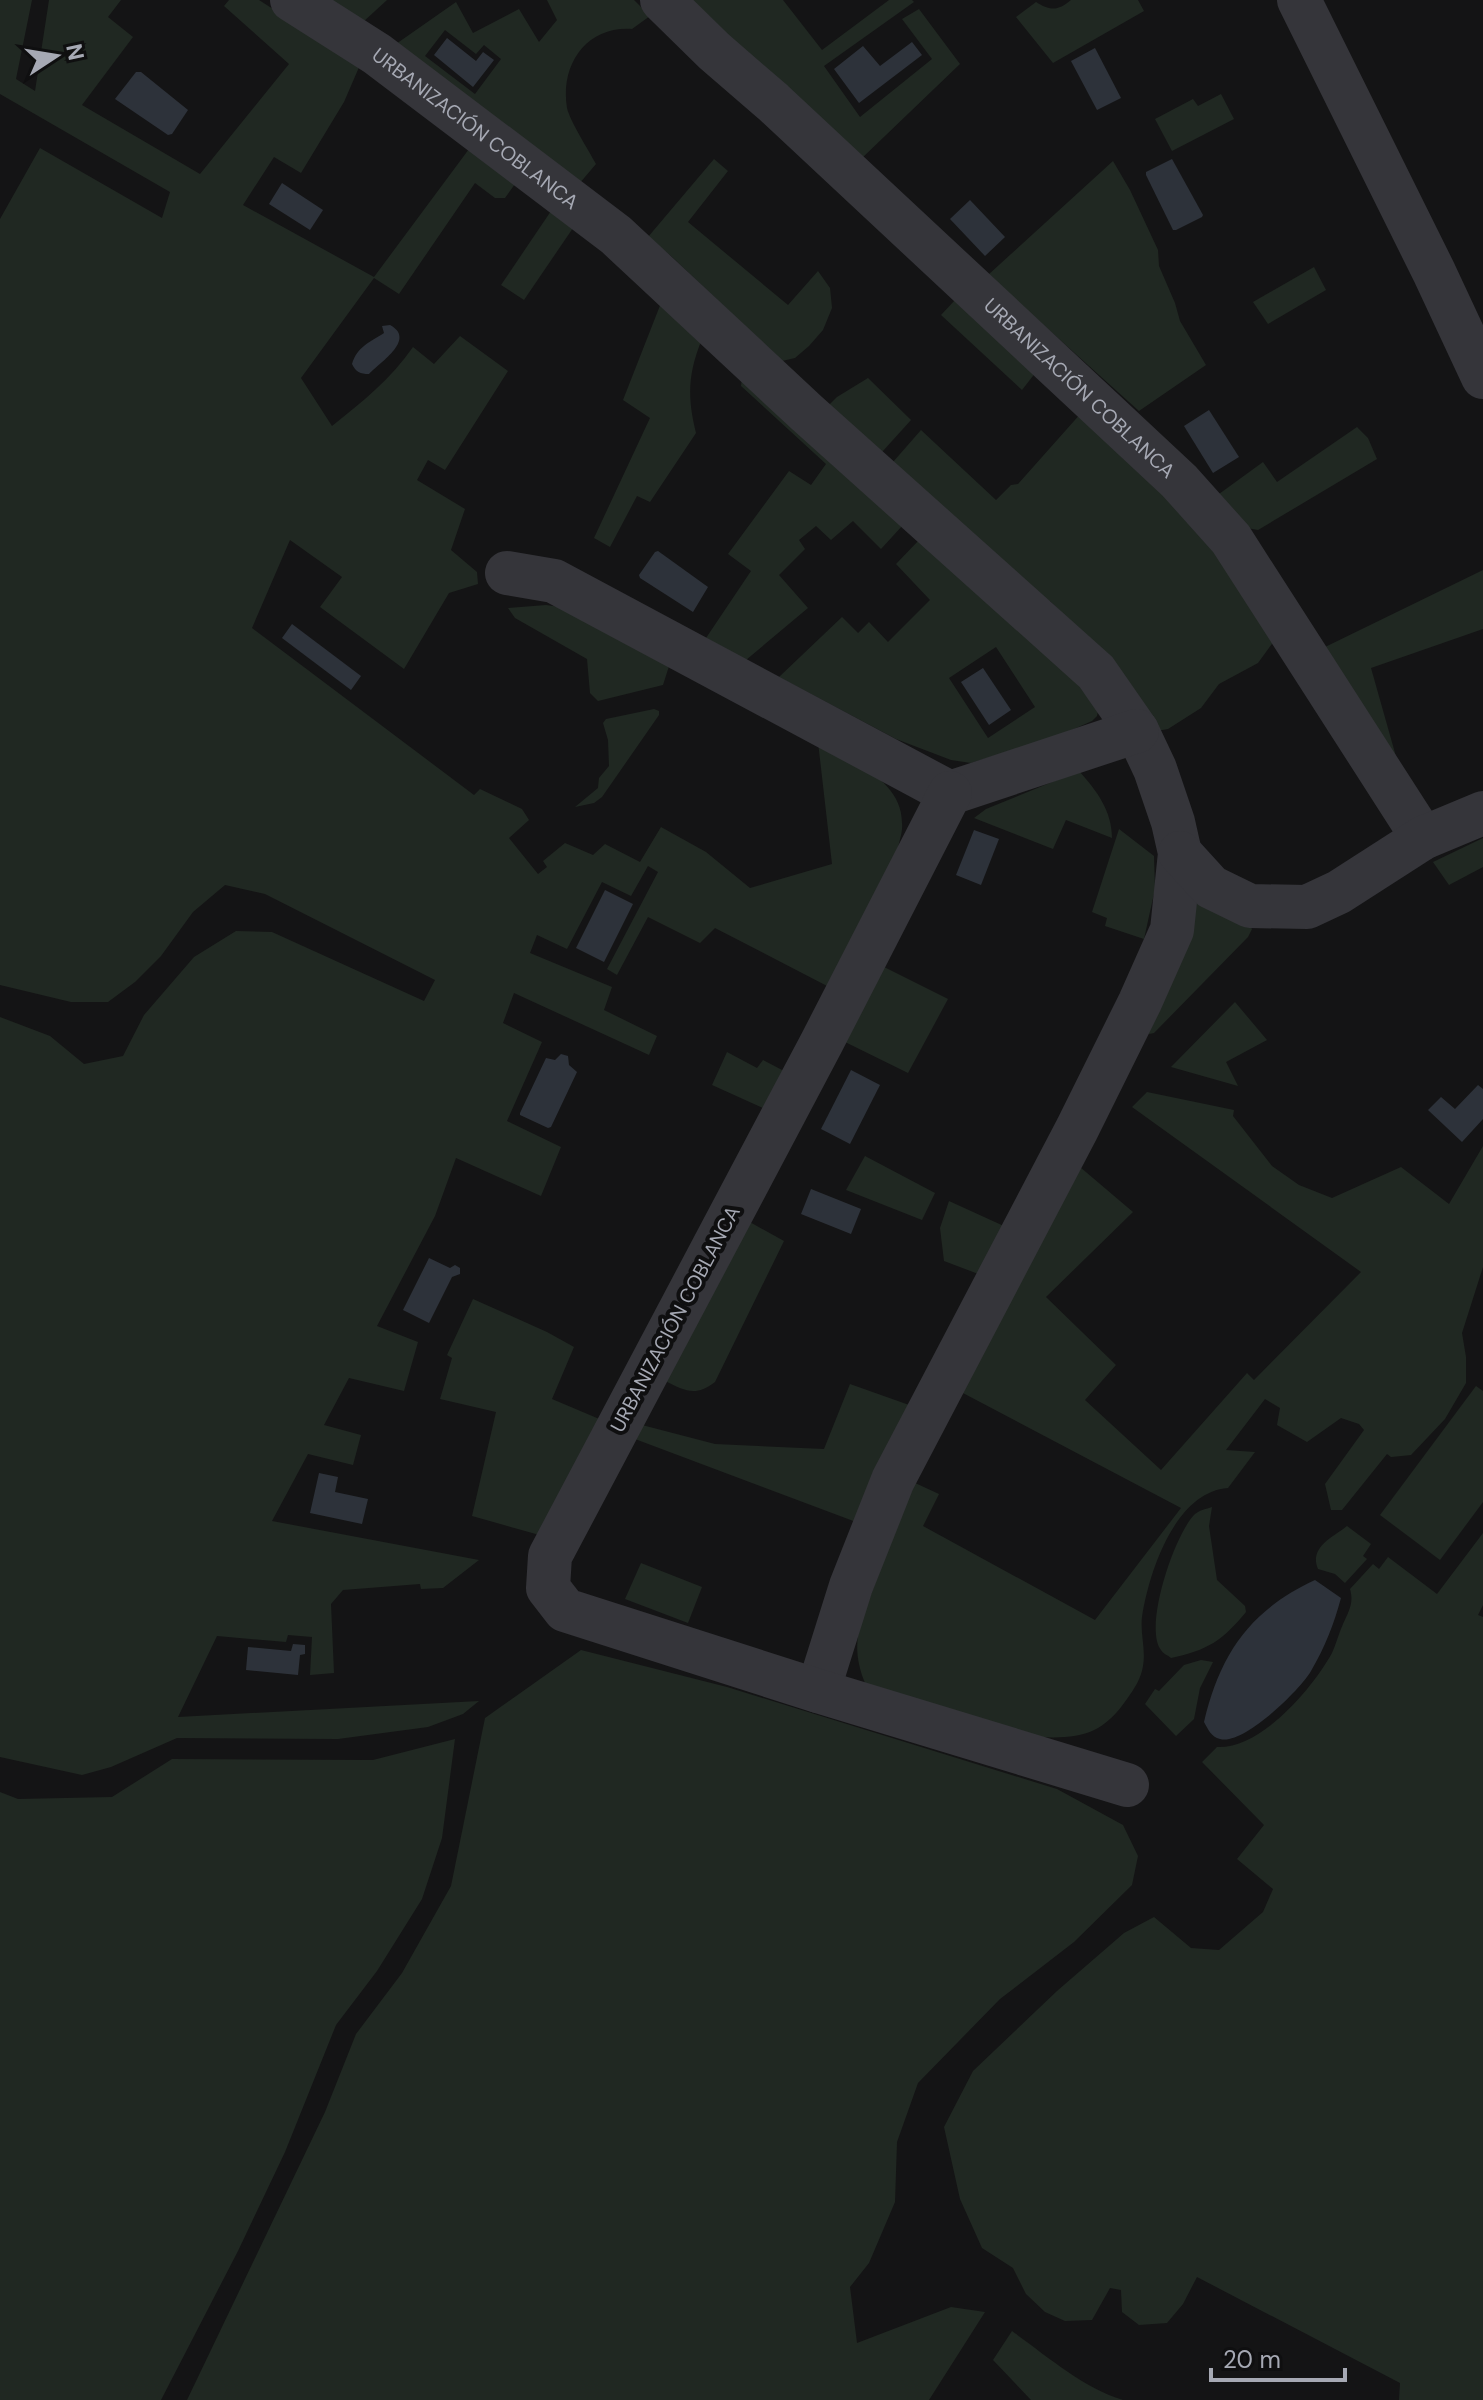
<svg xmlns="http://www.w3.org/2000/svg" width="1483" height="2400" viewBox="0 0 1483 2400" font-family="'DM Sans',sans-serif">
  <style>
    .green { fill: #202822; fill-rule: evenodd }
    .water { fill: #2d323a }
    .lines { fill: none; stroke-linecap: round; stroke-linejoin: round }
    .minor { stroke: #35353a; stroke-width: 44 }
    .labels { text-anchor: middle; stroke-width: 8; stroke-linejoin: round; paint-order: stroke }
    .street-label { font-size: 20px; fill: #a6a9b4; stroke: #0f0f10 }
  </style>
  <rect width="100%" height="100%" fill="#141415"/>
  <!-- green -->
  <g class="green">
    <path d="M 0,0 L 32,0 L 16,79 L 35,91 L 49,0 L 121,0 L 108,17 L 133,37 L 82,105 L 200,174 L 289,64 L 224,6 L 229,0 L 259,0 L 360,65 L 344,102 L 301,173 L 274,157 L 243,205 L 374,277 L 469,149 L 515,184 L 505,198 L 495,198 L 475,183 L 399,294 L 374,278 L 301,378 L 332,426 C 362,402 391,379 413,347 L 434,364 L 460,336 L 508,371 L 445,470 L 428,460 L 417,480 L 465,509 L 451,550 L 477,572 L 478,584 L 449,593 L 404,669 L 320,607 L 342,577 L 290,540 L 252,628 L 474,795 L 480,789 L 522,809 L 529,820 L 509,838 L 538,874 L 547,867 L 543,861 L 565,843 L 593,855 L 605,844 L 640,862 L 661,827 L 706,852 L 750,888 L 832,864 L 818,742 C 850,761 902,779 902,823 C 903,832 899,841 898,849 L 829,987 L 715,928 L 700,943 L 648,917 L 617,975 L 607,969 L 658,872 L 648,866 L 631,896 L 602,882 L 567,949 L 537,935 L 530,953 L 612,987 L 604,1010 L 657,1036 L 649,1055 L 514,993 L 503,1023 L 542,1042 L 507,1121 L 561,1147 L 541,1196 L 456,1158 L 435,1216 L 377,1326 L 418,1342 L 404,1391 L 349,1378 L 324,1425 L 361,1435 L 353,1465 L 308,1454 L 272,1521 L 479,1560 L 443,1588 L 421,1589 L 420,1584 L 343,1590 L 331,1604 L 334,1673 L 310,1675 L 312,1637 L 288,1635 L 286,1642 L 217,1636 L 178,1717 L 479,1701 L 463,1714 L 428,1727 L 338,1739 L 177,1738 L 111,1767 L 82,1775 L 0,1757 L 0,1017 L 50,1036 L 84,1064 L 123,1056 L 144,1015 L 194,957 L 236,931 L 272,932 L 424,1001 L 435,980 L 265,894 L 225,885 L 193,912 L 161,956 L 135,982 L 108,1002 L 71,1002 L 0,985 L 0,219 L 40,148 L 162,218 L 170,192 L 0,94 Z"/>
    <path d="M 330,0 L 387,0 L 363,22 Z"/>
    <path d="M 547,0 L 634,0 L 650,16 L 632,29 C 586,26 560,65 567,108 C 570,121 589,151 596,164 L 579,184 L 396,44 L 456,2 L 473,33 L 519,9 L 539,42 L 557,20 ZM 445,30 L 476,54 L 484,45 L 501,59 L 475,94 L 425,56 Z"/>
    <path d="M 688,0 L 783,0 L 822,50 L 889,0 L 912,0 L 914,2 L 824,66 L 860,117 L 932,59 L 902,19 L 919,9 L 960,64 L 861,159 Z"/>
    <path d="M 1071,0 L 1138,0 L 1144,11 L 1053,63 L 1016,17 L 1036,2 C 1050,11 1058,11 1071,0 Z"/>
    <path d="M 1221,94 L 1234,119 L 1172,151 L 1155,119 L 1193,99 L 1198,106 Z"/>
    <path d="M 714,159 L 728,171 L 688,222 L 788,305 L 818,271 L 830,288 L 832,308 L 823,330 L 809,346 L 795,358 L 782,361 L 671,256 L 648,237 Z"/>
    <path d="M 1113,161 L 1130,190 L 1158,250 L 1159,266 L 1175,303 L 1180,321 L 1206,365 L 1139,411 L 988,275 Z"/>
    <path d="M 551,211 L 573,228 L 524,300 L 501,285 Z"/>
    <path d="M 1314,267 L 1326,290 L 1268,324 L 1253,302 Z"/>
    <path d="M 956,299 L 1036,372 L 1022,390 L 941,315 Z"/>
    <path d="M 661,303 L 702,339 C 688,373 687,397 696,433 L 650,502 L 637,496 L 610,547 L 594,538 L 650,418 L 623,400 Z"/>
    <path d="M 742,378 L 903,525 L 881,549 L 853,521 L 831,540 L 816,526 L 799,540 L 805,549 L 779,575 L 808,608 L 746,660 L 706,638 L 751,571 L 728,554 L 789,471 L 811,485 L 826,464 L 741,386 Z"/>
    <path d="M 868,378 L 911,420 L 882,452 L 829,405 L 837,397 Z"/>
    <path d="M 1082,412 L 1180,502 L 1277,637 L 1258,663 L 1219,684 L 1201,708 L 1168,729 L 1140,734 L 1091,642 L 1050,601 L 1041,603 L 893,462 L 921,430 L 996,500 L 1011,485 L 1018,484 Z"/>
    <path d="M 1357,427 L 1368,438 L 1377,459 L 1258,530 L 1247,528 L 1219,494 L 1263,462 L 1277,482 Z"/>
    <path d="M 920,539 L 1061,662 L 1098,711 L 1097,716 L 1092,721 L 1056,737 L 971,763 L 951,760 L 896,739 L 779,677 L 842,617 L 858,633 L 869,622 L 888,642 L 930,600 L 896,564 ZM 996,647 L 1035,707 L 988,738 L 949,678 Z"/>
    <path d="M 1483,570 L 1483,629 L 1371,668 L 1397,760 L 1323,648 Z"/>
    <path d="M 546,605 L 560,607 L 670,663 L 663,685 L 598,701 L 590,693 L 587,659 L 515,618 L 508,608 Z"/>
    <path d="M 654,709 L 659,711 L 659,715 L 602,797 L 594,803 L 575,807 L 598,788 L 599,778 L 609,766 L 608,740 L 603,723 L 606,719 Z"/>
    <path d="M 1079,771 C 1097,791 1112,811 1112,838 L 1066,820 L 1053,849 L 974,818 L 986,809 Z"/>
    <path d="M 1119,829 L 1154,856 L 1155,889 L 1144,939 L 1105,926 L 1107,918 L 1092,912 Z"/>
    <path d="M 1483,838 L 1483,867 L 1449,885 L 1433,862 Z"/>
    <path d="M 1187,893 L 1248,922 L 1252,929 L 1248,937 L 1154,1033 L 1149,1034 L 1146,1030 Z"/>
    <path d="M 882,966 L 948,999 L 908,1073 L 843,1041 Z"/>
    <path d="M 1235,1002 L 1267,1040 L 1226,1062 L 1238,1086 L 1171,1067 Z"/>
    <path d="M 727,1052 L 757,1068 L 763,1060 L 784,1071 L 765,1109 L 712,1085 Z"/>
    <path d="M 1147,1092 L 1234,1110 L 1233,1116 L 1272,1166 L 1299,1185 L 1332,1198 L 1401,1167 L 1449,1204 L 1483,1146 L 1483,1267 L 1462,1333 L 1466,1357 L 1466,1383 L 1445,1419 L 1411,1455 L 1391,1457 L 1387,1454 L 1342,1510 L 1331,1510 L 1325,1484 L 1364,1430 L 1359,1424 L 1341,1418 L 1307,1442 L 1277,1425 L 1280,1408 L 1265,1399 L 1226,1450 L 1255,1452 L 1228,1488 C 1175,1492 1149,1572 1142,1617 C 1140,1633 1146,1650 1143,1666 C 1141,1679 1134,1689 1127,1699 C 1102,1735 1080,1739 1038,1737 L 865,1683 C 856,1661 855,1643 861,1621 L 913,1482 L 939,1494 L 923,1526 L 1095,1620 L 1181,1508 L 961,1392 L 1080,1167 L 1133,1212 L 1046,1297 L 1116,1365 L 1085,1400 L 1161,1470 L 1247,1373 L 1254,1380 L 1361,1272 L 1132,1107 Z"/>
    <path d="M 865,1156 L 935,1193 L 922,1220 L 846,1190 Z"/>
    <path d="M 949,1201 L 1006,1227 L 981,1275 L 944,1261 L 940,1228 Z"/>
    <path d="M 748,1221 L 784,1241 L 715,1382 C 695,1397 686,1391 665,1381 Z"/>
    <path d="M 473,1299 L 547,1332 L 574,1347 L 552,1399 L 604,1421 L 543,1536 L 472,1516 L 496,1412 L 440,1399 L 452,1358 L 447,1355 Z"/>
    <path d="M 850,1384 L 912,1406 L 856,1522 L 635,1439 L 642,1425 L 715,1444 L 824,1449 Z"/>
    <path d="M 1476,1386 L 1483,1391 L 1483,1502 L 1440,1560 L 1380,1515 Z"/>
    <path d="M 1212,1507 L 1209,1526 L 1217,1580 L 1245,1606 L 1246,1612 C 1222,1641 1208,1650 1171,1658 C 1168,1655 1163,1654 1161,1650 C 1143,1627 1175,1533 1195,1514 C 1200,1510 1206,1509 1212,1507 Z"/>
    <path d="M 1347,1526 L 1371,1544 L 1363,1556 L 1367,1559 L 1345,1583 L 1335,1574 L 1318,1569 C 1309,1547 1332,1538 1347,1526 Z"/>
    <path d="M 1483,1533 L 1483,1605 L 1478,1615 L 1483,1617 L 1483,2400 L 1399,2400 L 1400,2383 L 1197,2277 L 1183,2304 L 1167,2323 L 1139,2325 L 1122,2312 L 1121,2290 L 1110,2288 L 1092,2320 L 1065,2321 L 1045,2312 L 1026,2294 L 1013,2268 L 982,2248 L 960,2199 L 944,2127 L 973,2071 L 1057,1991 L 1124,1933 L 1154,1917 L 1191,1948 L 1219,1950 L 1263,1912 L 1273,1889 L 1237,1859 L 1264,1825 L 1202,1762 L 1217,1747 C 1261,1749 1312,1689 1332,1653 C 1336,1644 1339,1633 1343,1624 C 1349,1611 1354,1603 1350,1589 L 1373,1564 L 1379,1569 L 1388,1557 L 1437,1594 Z"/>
    <path d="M 641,1563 L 702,1587 L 688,1623 L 625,1599 Z"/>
    <path d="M 581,1650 L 727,1687 L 1057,1789 L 1123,1825 L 1138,1856 L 1132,1885 L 1074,1942 L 1000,1999 L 918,2083 L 897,2142 L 895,2202 L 869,2263 L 850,2287 L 857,2343 L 951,2307 L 985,2312 L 929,2400 L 187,2400 L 325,2112 L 356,2034 L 402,1973 L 451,1886 L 485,1718 Z"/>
    <path d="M 1201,1660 L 1213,1662 L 1200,1688 L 1194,1719 L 1176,1736 L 1145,1704 L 1155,1689 L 1159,1691 L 1184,1665 Z"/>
    <path d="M 455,1739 L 442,1838 L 422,1899 L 377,1971 L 336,2025 L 285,2152 L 238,2251 L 161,2400 L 0,2400 L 0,1792 L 18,1799 L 112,1797 L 172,1759 L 373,1760 Z"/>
    <path d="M 1012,2331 C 1047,2356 1082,2387 1123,2400 L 1031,2400 L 993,2360 Z"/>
  </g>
  <!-- water -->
  <g class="water">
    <path d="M 447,38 L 476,61 L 483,52 L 494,60 L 473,87 L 434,55 Z"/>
    <path d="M 912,42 L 922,55 L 859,103 L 834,69 L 863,46 L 880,66 Z"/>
    <path d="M 1095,48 L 1121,98 L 1097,110 L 1071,61 Z"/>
    <path d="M 136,72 L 141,72 L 188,110 L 172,134 L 168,135 L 115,99 Z"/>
    <path d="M 1172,159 L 1203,215 L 1202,217 L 1176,230 L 1173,230 L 1146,175 L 1146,172 Z"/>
    <path d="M 282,183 L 323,210 L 310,230 L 269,204 Z"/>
    <path d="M 970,200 L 1005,237 L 985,256 L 950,219 Z"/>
    <path d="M 390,325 C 416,339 382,361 369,374 C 360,374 356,372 352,364 C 357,347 370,342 384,333 L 382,326 Z"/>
    <path d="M 1209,410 L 1239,457 L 1213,473 L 1184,426 Z"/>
    <path d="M 658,551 L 708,587 L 693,612 L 640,578 L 639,575 L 655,552 Z"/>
    <path d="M 292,624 L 361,676 L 351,690 L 282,638 Z"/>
    <path d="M 983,668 L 1011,710 L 989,725 L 961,682 Z"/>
    <path d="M 974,830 L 999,839 L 981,885 L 956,875 Z"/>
    <path d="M 605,890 L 633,904 L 604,962 L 576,948 Z"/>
    <path d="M 561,1054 L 568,1056 L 569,1065 L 577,1072 L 551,1127 L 548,1128 L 520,1115 L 520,1113 L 546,1058 L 555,1060 Z"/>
    <path d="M 851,1070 L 880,1085 L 850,1144 L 821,1129 Z"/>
    <path d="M 1478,1085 L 1483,1089 L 1483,1119 L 1462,1142 L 1428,1110 L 1441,1097 L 1455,1109 Z"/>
    <path d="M 811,1189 L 861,1209 L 851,1234 L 801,1214 Z"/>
    <path d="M 429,1258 L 450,1268 L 455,1265 L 460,1268 L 460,1274 L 452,1277 L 429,1323 L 403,1310 Z"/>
    <path d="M 319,1473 L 338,1477 L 335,1492 L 368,1499 L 362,1524 L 310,1513 Z"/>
    <path d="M 1315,1580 L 1341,1598 C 1334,1624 1325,1647 1311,1671 C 1300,1690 1243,1746 1220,1739 C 1211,1737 1208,1729 1204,1722 C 1220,1654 1250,1610 1315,1580 Z"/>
    <path d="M 293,1644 L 305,1645 L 305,1654 L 300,1655 L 298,1675 L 246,1670 L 248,1647 L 291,1651 Z"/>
  </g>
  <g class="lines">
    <!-- minor -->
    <g class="minor">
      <path id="s1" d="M 292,0 L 377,54 L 616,235 L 807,413 L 1096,672 L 1137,731 L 1155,769 L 1173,822 L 1180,853 L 1172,930 L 1140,1002 L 1077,1129 L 893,1480 L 851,1586 L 818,1691"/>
      <path id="s2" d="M 662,0 L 714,51 L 773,102 L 1179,481 L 1231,539 L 1423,838"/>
      <path d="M 1299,0 L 1434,272 L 1483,377"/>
      <path d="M 507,573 L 554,581 L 950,793 L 1137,731"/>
      <path d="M 950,793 L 822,1042 L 550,1556 L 548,1588 L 565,1610 L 818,1691 L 1127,1785"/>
      <path d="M 1180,853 L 1211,887 L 1250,906 L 1307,907 L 1339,892 L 1423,838 L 1483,813"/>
    </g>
  </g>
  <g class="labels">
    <!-- street labels -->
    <g class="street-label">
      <text dy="7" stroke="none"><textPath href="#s1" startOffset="224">URBANIZACIÓN COBLANCA</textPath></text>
      <text dy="7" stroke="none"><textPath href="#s2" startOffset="570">URBANIZACIÓN COBLANCA</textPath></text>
      <text transform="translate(675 1319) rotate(-62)" y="7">URBANIZACIÓN COBLANCA</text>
    </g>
  </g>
  <!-- north arrow -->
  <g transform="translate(56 56) rotate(78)" stroke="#0f0f10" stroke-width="6" paint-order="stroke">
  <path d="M0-6L14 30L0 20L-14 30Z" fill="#a6a9b4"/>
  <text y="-12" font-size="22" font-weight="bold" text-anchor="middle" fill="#a6a9b4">N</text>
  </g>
  <!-- scale -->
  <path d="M1211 2368v12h134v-12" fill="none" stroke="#a6a9b4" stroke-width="4"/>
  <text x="1223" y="2368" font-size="24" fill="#a6a9b4" stroke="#0f0f10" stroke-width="6" paint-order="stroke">20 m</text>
</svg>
